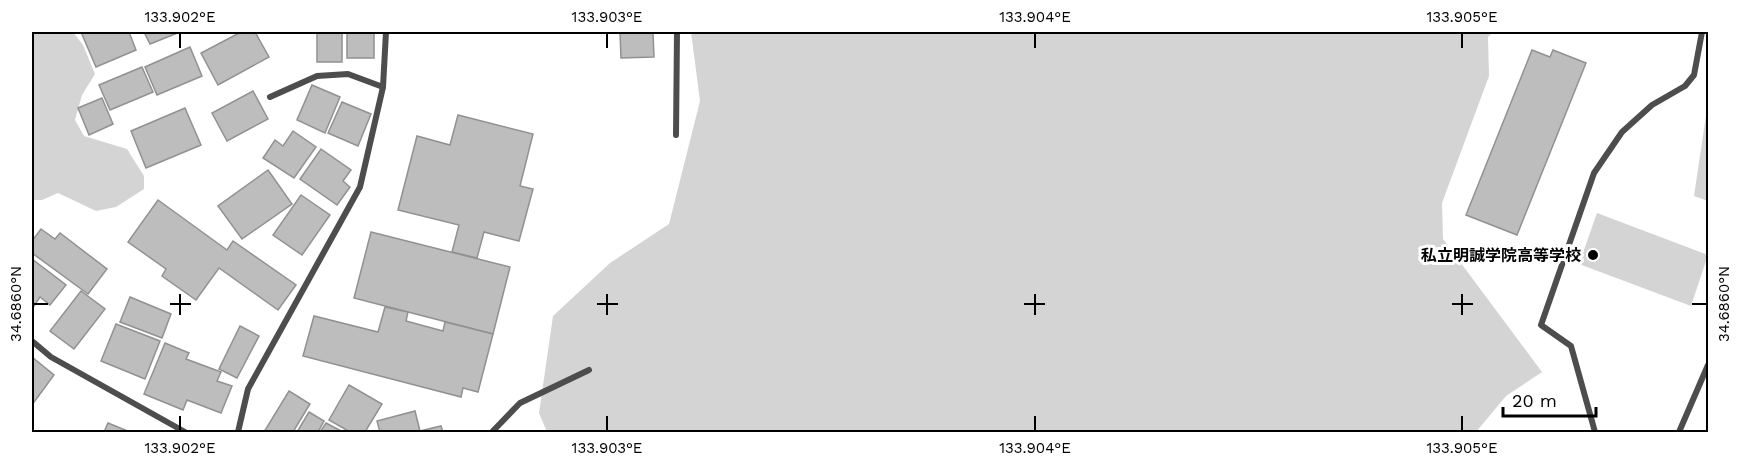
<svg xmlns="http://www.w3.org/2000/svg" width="1740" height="464" viewBox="0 0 1740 464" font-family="'Work Sans','Noto Sans JP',sans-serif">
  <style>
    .green { fill: #d4d4d4 }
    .building { fill: #bdbdbd; stroke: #919191; stroke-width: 1.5 }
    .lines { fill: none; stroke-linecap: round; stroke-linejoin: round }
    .minor { stroke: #4d4d4d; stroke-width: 6 }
    .ticks { fill: none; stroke: #000; stroke-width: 2 }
    .poi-dot { fill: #000; stroke: #fff; stroke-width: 2 }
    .labels { text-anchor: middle; stroke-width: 6; stroke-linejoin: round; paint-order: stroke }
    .poi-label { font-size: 16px; font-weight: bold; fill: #000; stroke: #fff; text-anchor: end }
    .neatline { fill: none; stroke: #000; stroke-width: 2 }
    .ticks-label { font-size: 15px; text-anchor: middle; fill: #000 }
  </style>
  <rect width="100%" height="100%" fill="#fff"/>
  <!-- green -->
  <g class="green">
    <path d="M 32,32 L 73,32 L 83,45 L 95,74 L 82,95 L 75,120 L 84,136 L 127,149 L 144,176 L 144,189 L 116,207 L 96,211 L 58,193 L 42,200 L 32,200 Z"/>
    <path d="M 691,32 L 1493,32 L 1488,37 L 1489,76 L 1442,203 L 1443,239 L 1542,372 L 1506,396 L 1476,432 L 547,432 L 539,413 L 553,316 L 610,263 L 669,224 L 700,101 Z"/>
    <path d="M 1708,102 L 1708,201 L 1694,196 Z"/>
    <path d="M 1597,213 L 1708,255 L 1691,306 L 1579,264 Z"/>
  </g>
  <!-- building -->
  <g class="building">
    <path d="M 81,32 L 129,32 L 136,50 L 96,67 Z"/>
    <path d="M 144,32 L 180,32 L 150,44 Z"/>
    <path d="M 241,32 L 255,32 L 269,57 L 218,85 L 201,53 Z"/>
    <rect x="317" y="32" width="25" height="30"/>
    <rect x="347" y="32" width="27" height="26"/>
    <path d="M 620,32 L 669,32 L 653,33 L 654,57 L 621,58 Z"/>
    <path d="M 190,47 L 202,76 L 157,95 L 145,67 Z"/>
    <path d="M 1532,50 L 1550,57 L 1553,50 L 1586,63 L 1517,235 L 1466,215 Z"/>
    <path d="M 142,67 L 153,92 L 110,110 L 99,85 Z"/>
    <path d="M 312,85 L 340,97 L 325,133 L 297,120 Z"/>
    <path d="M 253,91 L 268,119 L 227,141 L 212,113 Z"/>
    <path d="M 102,98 L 113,124 L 89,135 L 78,108 Z"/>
    <path d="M 342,102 L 371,114 L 358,146 L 328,133 Z"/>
    <path d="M 185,108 L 201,145 L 146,168 L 131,131 Z"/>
    <path d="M 458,115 L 533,134 L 520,186 L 533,189 L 519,241 L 484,232 L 477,258 L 452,252 L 459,225 L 398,210 L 417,136 L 450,145 Z"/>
    <path d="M 293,131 L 316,147 L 294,178 L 263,158 L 275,140 L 283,146 Z"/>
    <path d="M 321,149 L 351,170 L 343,181 L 350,187 L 337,205 L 300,179 Z"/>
    <path d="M 268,170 L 292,204 L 242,239 L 218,206 Z"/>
    <path d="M 301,195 L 330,215 L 302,255 L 273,235 Z"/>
    <path d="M 158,200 L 227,250 L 233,241 L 296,285 L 278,310 L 219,268 L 196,300 L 162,276 L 166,269 L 128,242 Z"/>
    <path d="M 41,229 L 55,239 L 60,233 L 107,269 L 88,294 L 32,253 L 32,241 Z"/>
    <path d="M 371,232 L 510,267 L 493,334 L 354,298 Z"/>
    <path d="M 32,259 L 66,285 L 50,305 L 40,297 L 32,309 Z"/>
    <path d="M 81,291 L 105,309 L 74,349 L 50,331 Z"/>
    <path d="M 130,297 L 171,314 L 162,338 L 120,322 Z"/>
    <path d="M 385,307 L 408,312 L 406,321 L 443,331 L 445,322 L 493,334 L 478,392 L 463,388 L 461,397 L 303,356 L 314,316 L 378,332 Z"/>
    <path d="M 116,324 L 160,341 L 145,379 L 101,361 Z"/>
    <path d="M 240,326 L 259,336 L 237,378 L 219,369 Z"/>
    <path d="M 165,343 L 189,353 L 186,359 L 221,372 L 217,381 L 232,386 L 221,413 L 187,400 L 183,410 L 144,394 Z"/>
    <path d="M 32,357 L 54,375 L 32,405 Z"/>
    <path d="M 349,385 L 382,404 L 365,432 L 350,432 L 329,420 Z"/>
    <path d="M 289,391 L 310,404 L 293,432 L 264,432 Z"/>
    <path d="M 415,411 L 420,431 L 441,426 L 443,432 L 377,432 L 380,432 L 377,421 Z"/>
    <path d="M 309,412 L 324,421 L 318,432 L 297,432 Z"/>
    <path d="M 108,423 L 130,432 L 104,432 Z"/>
    <path d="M 326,423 L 343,432 L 320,432 Z"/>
  </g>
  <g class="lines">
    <!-- minor -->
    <g class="minor">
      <path d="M 270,97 L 317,76 L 348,74 L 383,87"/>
      <path d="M 676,135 L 677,32"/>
      <path d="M 32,341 L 51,357 L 185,432"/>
      <path d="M 238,432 L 248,389 L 360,187 L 383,87 L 386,32"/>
      <path d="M 492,432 L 520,403 L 589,370"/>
      <path d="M 1595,432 L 1571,346 L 1541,325 L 1594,173 L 1622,132 L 1652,105 L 1685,86 L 1694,75 L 1702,32"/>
      <path d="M 1679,432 L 1708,365"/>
    </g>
  </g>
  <!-- ticks -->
  <path class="ticks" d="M 180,33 L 180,48M 607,33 L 607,48M 1035,33 L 1035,48M 1462,33 L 1462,48M 180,294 L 180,315M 607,294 L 607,315M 1035,294 L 1035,315M 1462,294 L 1462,315M 33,304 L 48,304M 170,304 L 191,304M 597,304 L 618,304M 1024,304 L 1045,304M 1452,304 L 1473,304M 1692,304 L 1707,304M 180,416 L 180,431M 607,416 L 607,431M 1035,416 L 1035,431M 1462,416 L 1462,431"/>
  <!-- markers -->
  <circle class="poi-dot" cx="1593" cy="255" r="6"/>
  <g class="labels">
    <!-- poi labels -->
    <g class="poi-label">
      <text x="1581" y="261">私立明誠学院高等学校</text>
    </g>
  </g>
  <!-- border -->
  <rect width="1740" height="464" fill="none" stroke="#ffffff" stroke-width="66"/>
  <!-- scale -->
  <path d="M1503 407v9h93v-9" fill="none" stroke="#000000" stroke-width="3"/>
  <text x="1512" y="407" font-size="18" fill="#000000" stroke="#ffffff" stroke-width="4.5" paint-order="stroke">20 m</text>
  <rect x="33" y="33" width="1674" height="398" class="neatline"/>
  <g class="ticks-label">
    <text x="180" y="22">133.902°E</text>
    <text x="607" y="22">133.903°E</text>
    <text x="1035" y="22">133.904°E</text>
    <text x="1462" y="22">133.905°E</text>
    <text transform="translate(16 304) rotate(-90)" y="5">34.6860°N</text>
    <text transform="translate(1724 304) rotate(-90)" y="5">34.6860°N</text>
    <text x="180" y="453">133.902°E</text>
    <text x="607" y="453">133.903°E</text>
    <text x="1035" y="453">133.904°E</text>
    <text x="1462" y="453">133.905°E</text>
  </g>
</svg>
